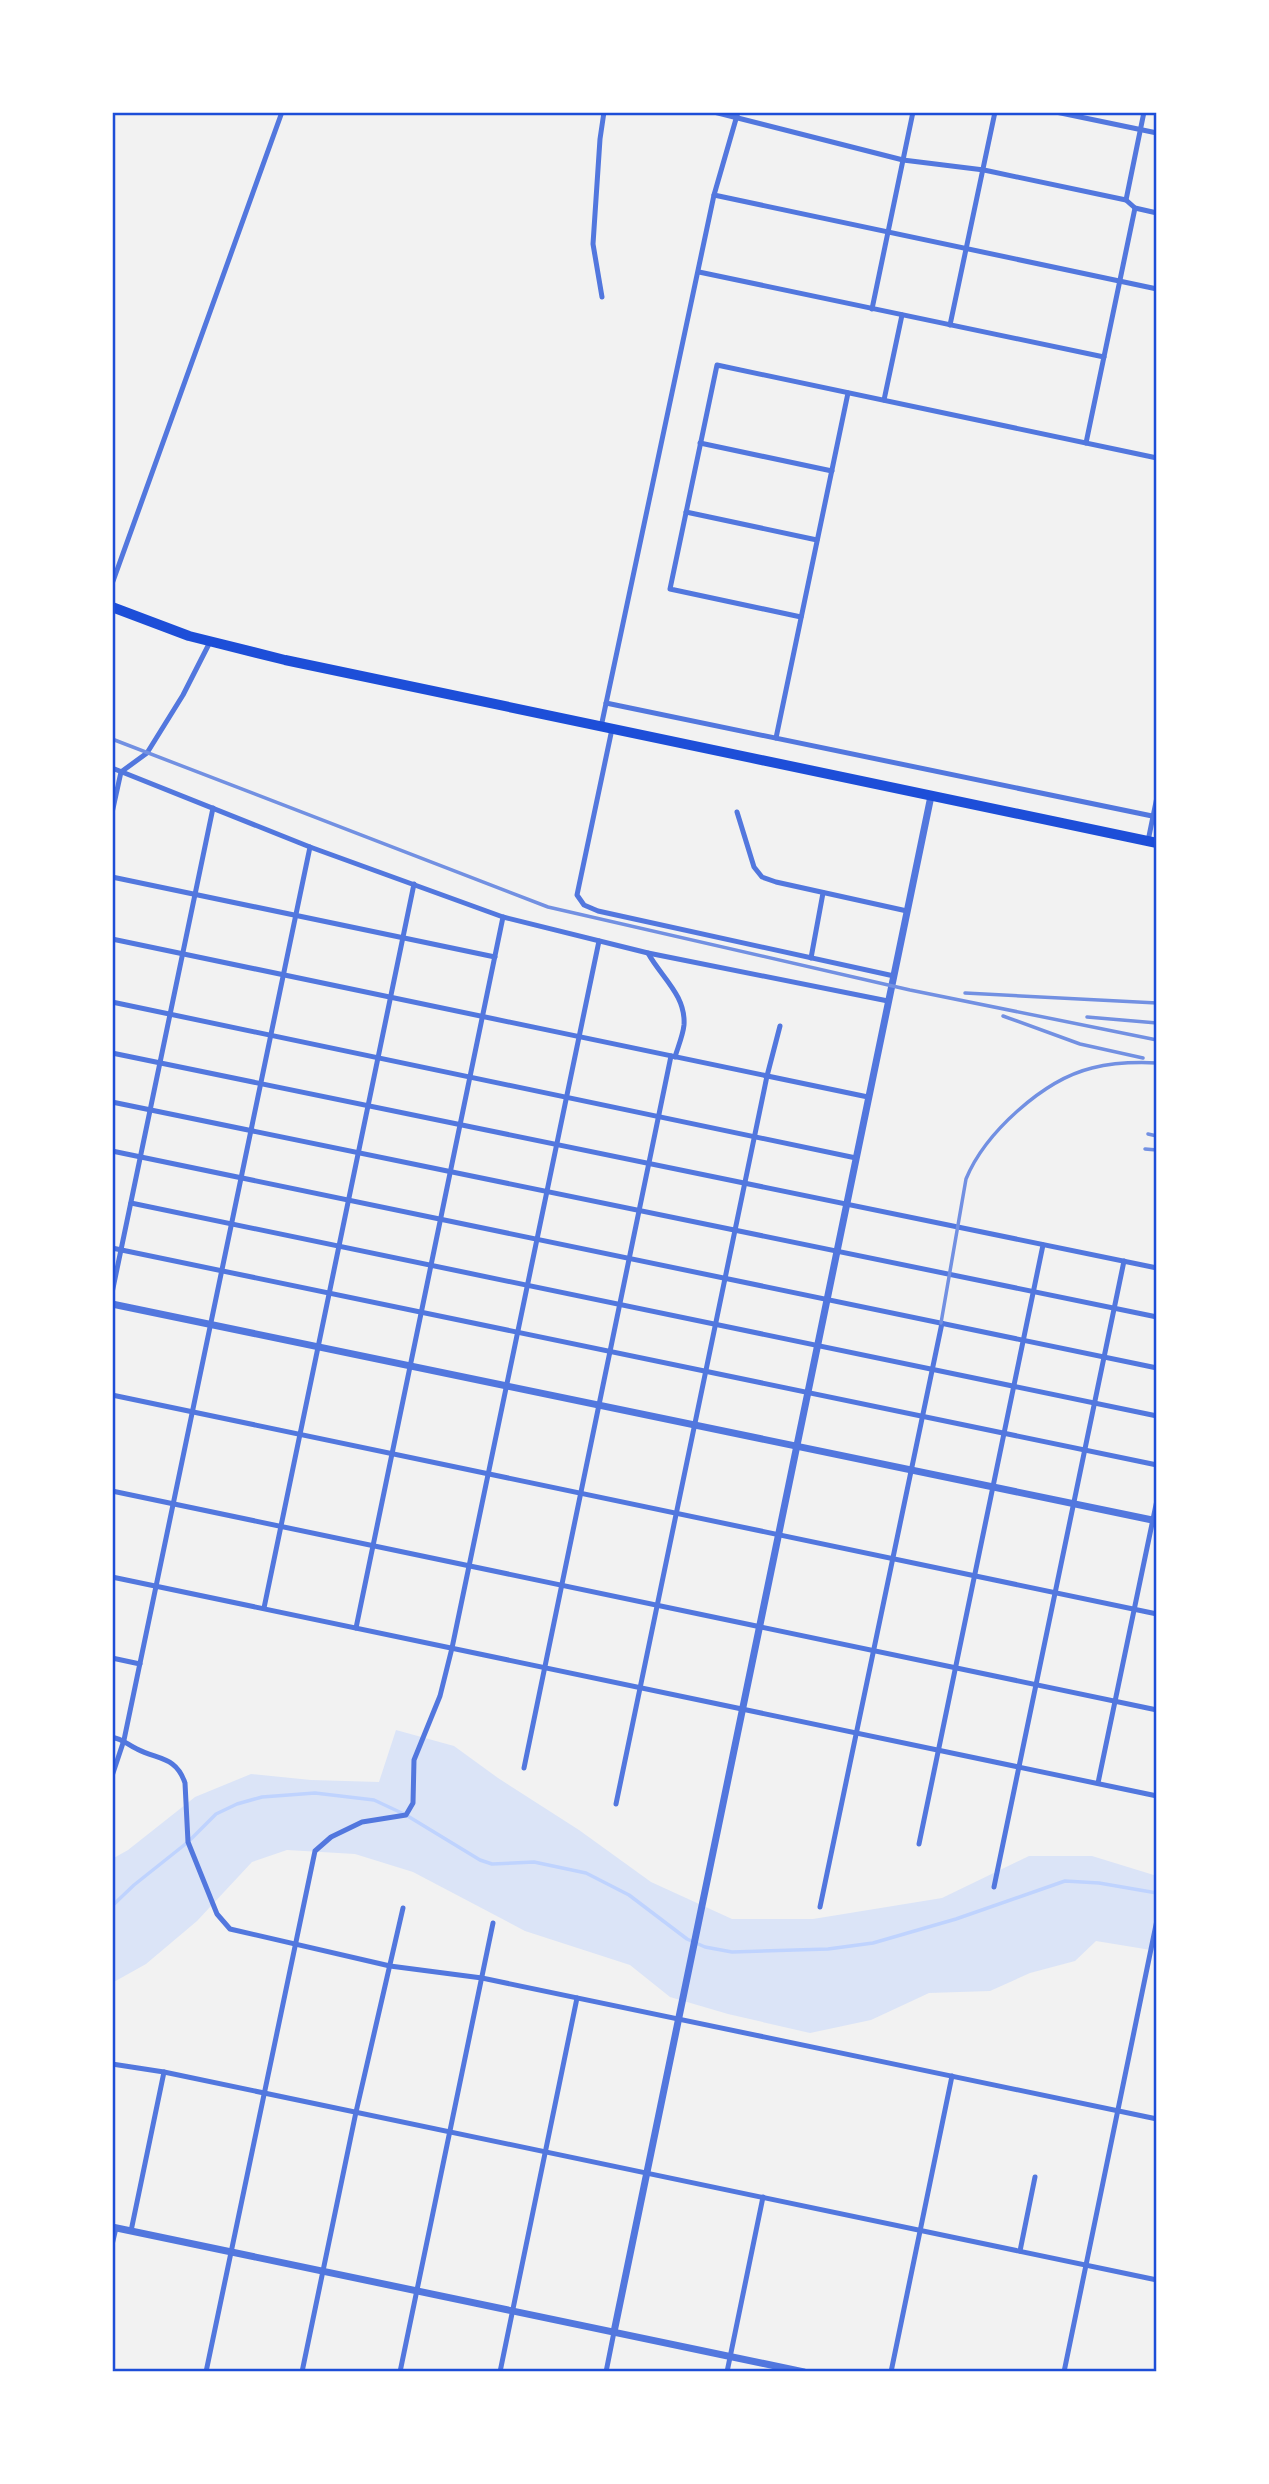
<svg xmlns="http://www.w3.org/2000/svg" width="1269" height="2484" viewBox="0 0 1269 2484" font-family="Montserrat,sans-serif">
  <style>
    .green { fill: #dbe4f7 }
    .lines { fill: none; stroke-linecap: round; stroke-linejoin: round }
    .stream { stroke: #bfd3fe; stroke-width: 3.5 }
    .minor { stroke: #5277de; stroke-width: 5 }
    .tertiary { stroke: #5277de; stroke-width: 7 }
    .trunk { stroke: #1d4ed8; stroke-width: 10 }
    .rail { stroke: #7290e2; stroke-width: 3.5 }
    .neatline { fill: none; stroke: #1d4ed8; stroke-width: 2.5 }
  </style>
  <rect width="100%" height="100%" fill="#f2f2f2"/>
  <!-- green -->
  <path class="green" d="M 396,1730 L 454,1746 L 498,1778 L 579,1830 L 651,1882 L 732,1919 L 813,1919 L 942,1898 L 1029,1856 L 1092,1856 L 1157,1876 L 1157,1951 L 1096,1941 L 1075,1961 L 1030,1973 L 990,1991 L 929,1993 L 871,2020 L 810,2033 L 728,2014 L 670,1997 L 630,1965 L 525,1931 L 413,1872 L 355,1854 L 287,1850 L 252,1862 L 197,1921 L 146,1964 L 112,1983 L 112,1859 L 128,1850 L 195,1797 L 251,1774 L 311,1780 L 379,1782 Z"/>
  <g class="lines">
    <!-- stream -->
    <path class="stream" d="M 112,1906 L 134,1885 L 188,1842 L 216,1814 L 237,1804 L 262,1797 L 315,1793 L 374,1800 L 406,1815 L 480,1860 L 492,1864 L 534,1862 L 586,1873 L 629,1895 L 687,1939 L 705,1947 L 732,1952 L 828,1949 L 873,1943 L 956,1919 L 1065,1881 L 1099,1883 L 1157,1893"/>
    <!-- minor -->
    <g class="minor">
      <path d="M 714,112 L 903,160 L 984,170 L 1126,200 L 1135,208 L 1157,213"/>
      <path d="M 1056,112 L 1157,133"/>
      <path d="M 714,195 L 1157,289"/>
      <path d="M 1126,200 L 1144,112"/>
      <path d="M 699,272 L 1104,357"/>
      <path d="M 602,297 L 593,244 L 600,139 L 604,112"/>
      <path d="M 872,309 L 913,112"/>
      <path d="M 950,325 L 995,112"/>
      <path d="M 884,400 L 902,315"/>
      <path d="M 700,443 L 832,471"/>
      <path d="M 1086,443 L 1135,208"/>
      <path d="M 686,512 L 817,540"/>
      <path d="M 112,584 L 282,112"/>
      <path d="M 801,617 L 670,589 L 717,365 L 1157,458"/>
      <path d="M 606,703 L 1157,817"/>
      <path d="M 601,727 L 714,195 L 738,112"/>
      <path d="M 612,729 L 577,895 L 584,905 L 598,911 L 894,976"/>
      <path d="M 776,738 L 848,393"/>
      <path d="M 112,768 L 310,847 L 503,917 L 648,953 L 888,1001"/>
      <path d="M 737,812 L 754,867 L 762,877 L 776,882 L 907,911"/>
      <path d="M 112,813 L 121,772 L 147,753 L 183,695 L 210,642"/>
      <path d="M 1148,841 L 1157,797"/>
      <path d="M 112,877 L 495,957"/>
      <path d="M 112,939 L 868,1097"/>
      <path d="M 648,953 C 661,977 686,995 684,1025 C 683,1035 678,1047 675,1057"/>
      <path d="M 811,958 L 823,893"/>
      <path d="M 112,1002 L 856,1158"/>
      <path d="M 112,1053 L 1157,1268"/>
      <path d="M 112,1102 L 1157,1317"/>
      <path d="M 112,1151 L 1157,1368"/>
      <path d="M 131,1203 L 1157,1416"/>
      <path d="M 112,1248 L 1157,1465"/>
      <path d="M 112,1293 L 213,808"/>
      <path d="M 112,1395 L 1157,1614"/>
      <path d="M 112,1491 L 1157,1710"/>
      <path d="M 112,1577 L 1157,1796"/>
      <path d="M 264,1608 L 414,884"/>
      <path d="M 356,1628 L 503,917"/>
      <path d="M 112,1658 L 140,1664"/>
      <path d="M 112,1737 C 125,1740 126,1744 137,1749 C 158,1760 176,1756 185,1783 L 188,1842 L 217,1914 L 230,1929 L 390,1966 L 482,1978 L 1157,2119"/>
      <path d="M 524,1768 L 671,1056"/>
      <path d="M 112,1776 L 124,1740 L 310,847"/>
      <path d="M 1098,1783 L 1157,1500"/>
      <path d="M 616,1804 L 767,1076 L 780,1026"/>
      <path d="M 919,1844 L 1043,1245"/>
      <path d="M 994,1887 L 1124,1261"/>
      <path d="M 820,1907 L 942,1323"/>
      <path d="M 112,2064 L 164,2072 L 1157,2280"/>
      <path d="M 131,2231 L 164,2072"/>
      <path d="M 112,2245 L 116,2228"/>
      <path d="M 1020,2251 L 1035,2177"/>
      <path d="M 206,2372 L 315,1851 L 331,1837 L 362,1822 L 406,1815 L 413,1803 L 414,1760 L 440,1696 L 452,1648 L 599,941"/>
      <path d="M 302,2372 L 356,2112 L 403,1908"/>
      <path d="M 400,2372 L 493,1923"/>
      <path d="M 500,2372 L 577,1998"/>
      <path d="M 606,2372 L 614,2332"/>
      <path d="M 727,2372 L 763,2197"/>
      <path d="M 891,2372 L 952,2076"/>
      <path d="M 1064,2372 L 1157,1920"/>
    </g>
    <!-- tertiary -->
    <g class="tertiary">
      <path d="M 112,1304 L 1157,1521"/>
      <path d="M 112,2227 L 804,2372"/>
      <path d="M 614,2332 L 931,796"/>
    </g>
    <!-- trunk -->
    <path class="trunk" d="M 112,607 L 189,636 L 285,660 L 1157,843"/>
    <!-- rail -->
    <g class="rail">
      <path d="M 112,739 L 548,907 L 910,990 L 1157,1040"/>
      <path d="M 965,993 L 1157,1003"/>
      <path d="M 1003,1016 L 1080,1044 L 1143,1058"/>
      <path d="M 1087,1017 L 1157,1023"/>
      <path d="M 1148,1134 L 1157,1136"/>
      <path d="M 1145,1149 L 1157,1150"/>
      <path d="M 941,1323 L 966,1179 C 985,1133 1043,1080 1092,1068 C 1112,1063 1136,1062 1157,1063"/>
    </g>
  </g>
  <!-- border -->
  <rect width="1269" height="2484" fill="none" stroke="#ffffff" stroke-width="228"/>
  <rect x="114" y="114" width="1041" height="2256" class="neatline"/>
</svg>
